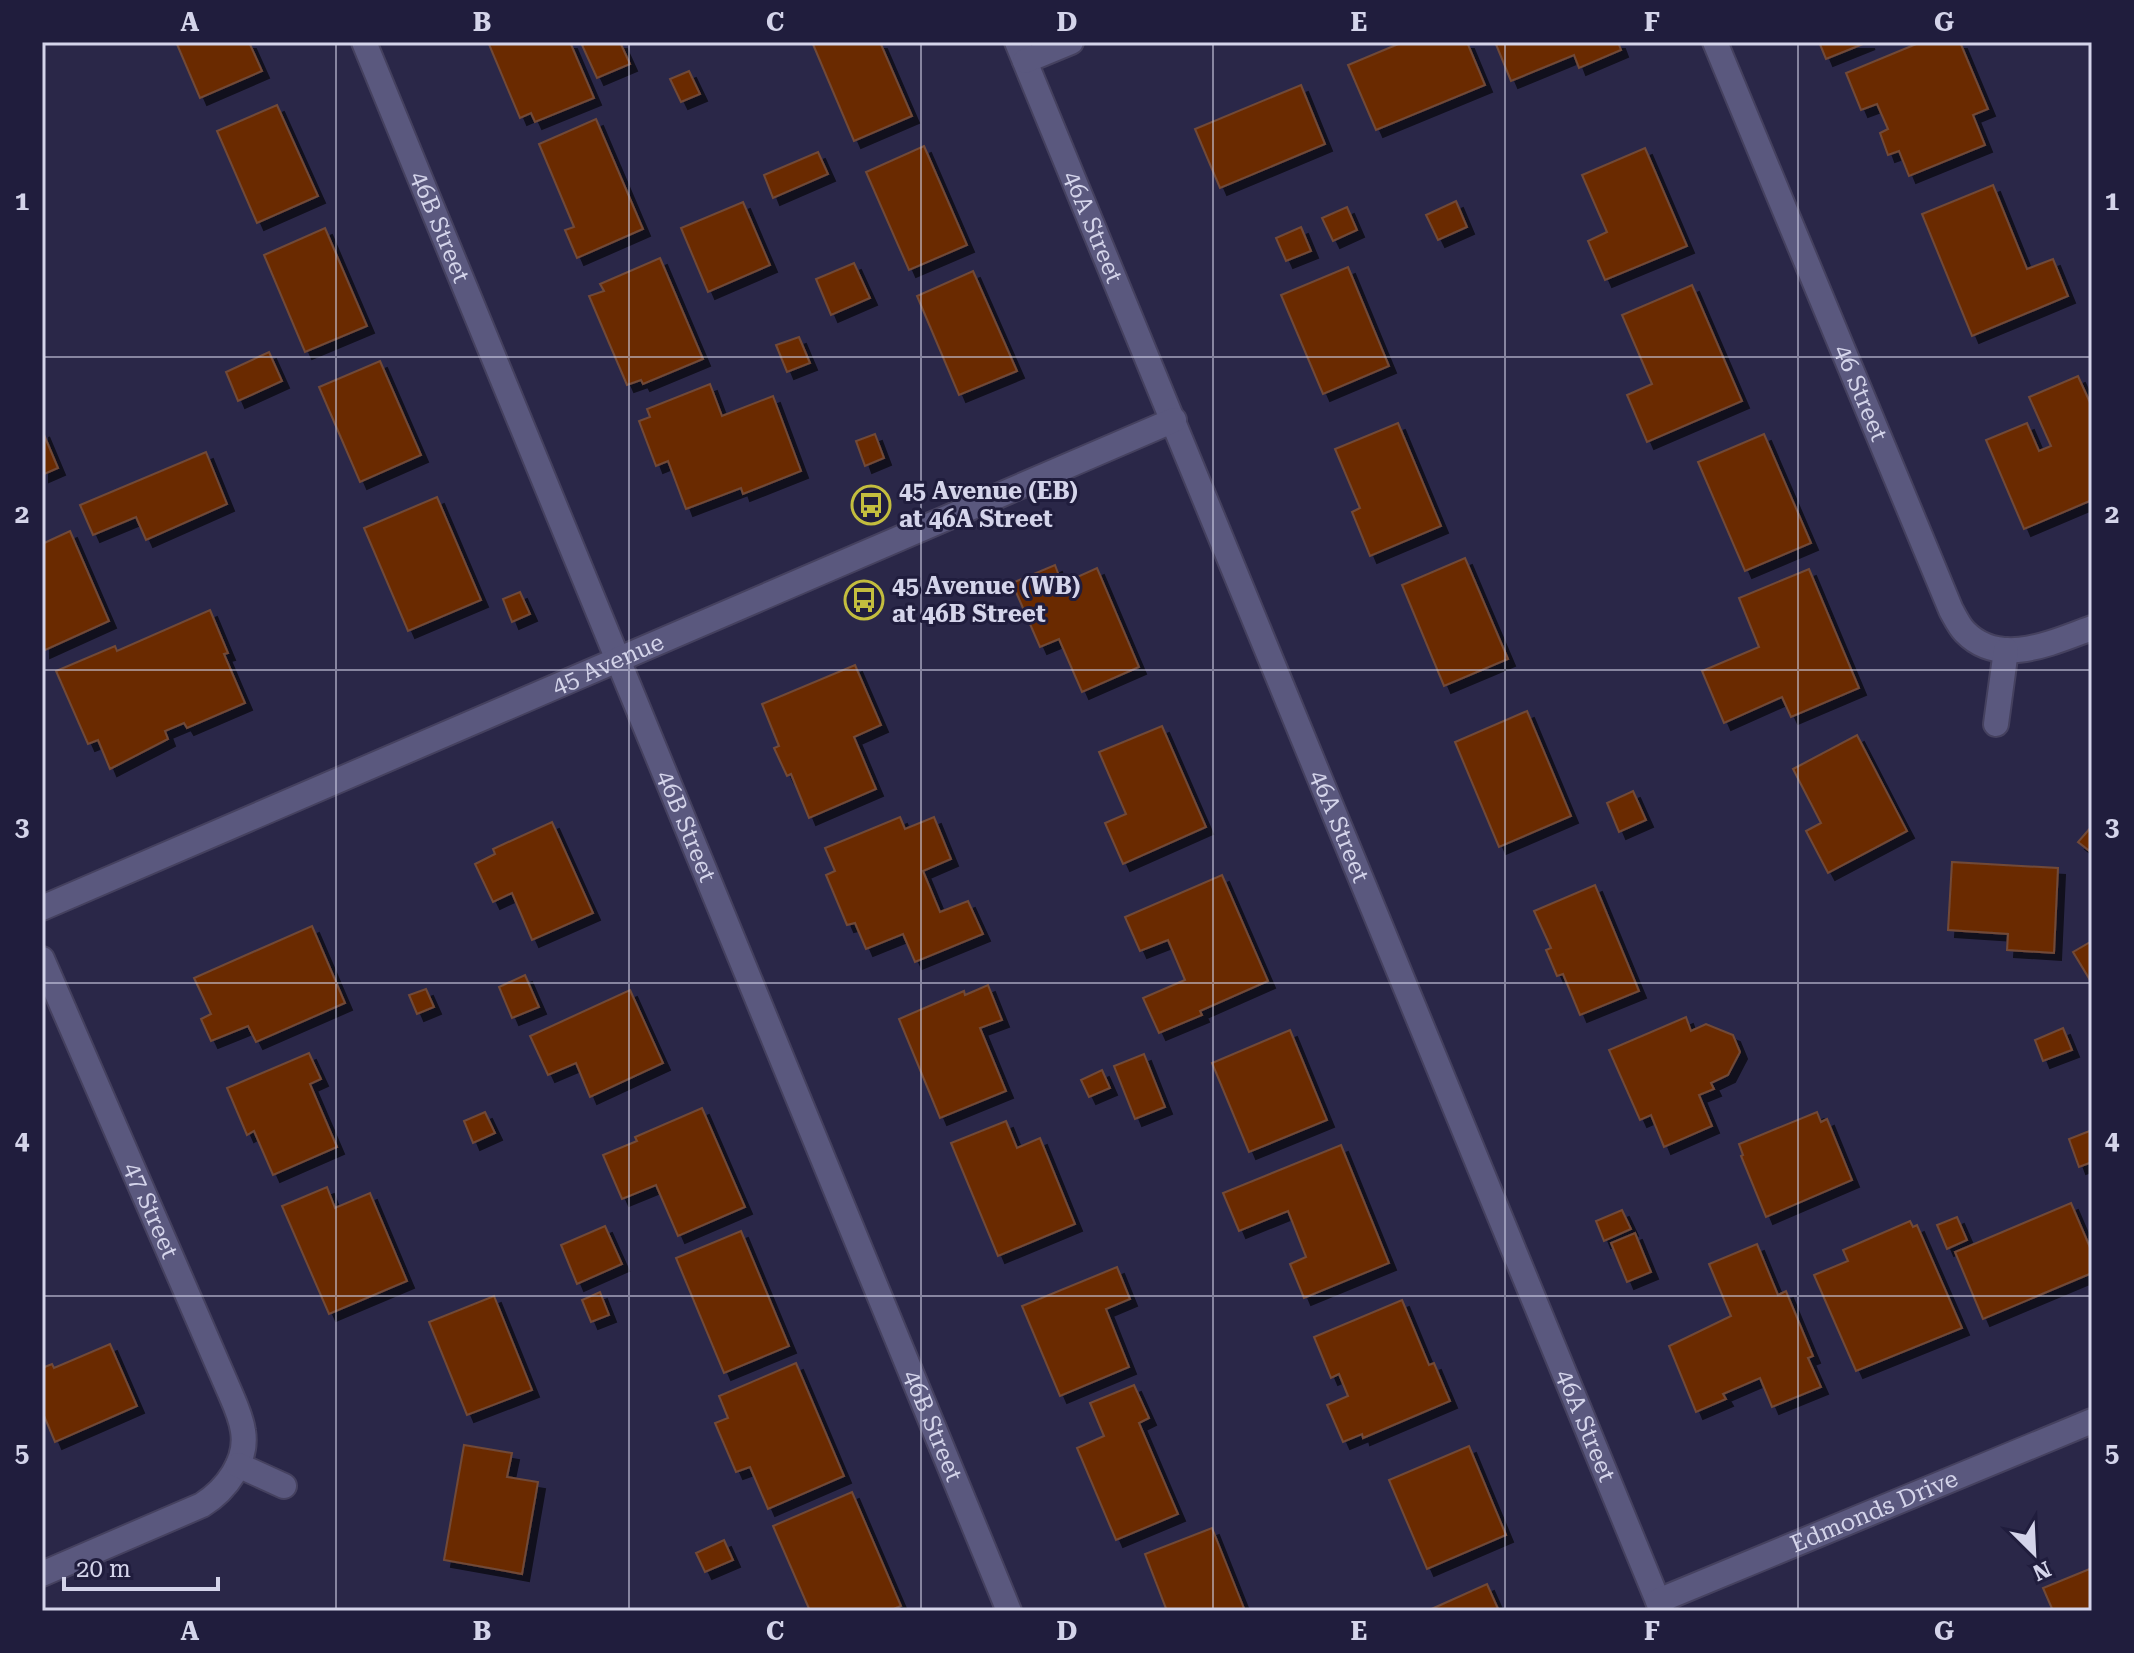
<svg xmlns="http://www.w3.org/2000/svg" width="2134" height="1653" viewBox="0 0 2134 1653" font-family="'Roboto Serif',serif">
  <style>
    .building { fill: #6b2c04; stroke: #714a38; stroke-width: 2; filter: url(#shadow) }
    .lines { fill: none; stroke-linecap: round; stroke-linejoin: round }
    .minor-casing { stroke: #45415f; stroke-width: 28 }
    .minor { stroke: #5a587e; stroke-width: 24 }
    .grid { fill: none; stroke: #d4d4ea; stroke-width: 2; stroke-opacity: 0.55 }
    .labels { text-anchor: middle; stroke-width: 6; stroke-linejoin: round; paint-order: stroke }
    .street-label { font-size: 24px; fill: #d4d4ea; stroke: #201d3d }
    .poi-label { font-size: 24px; font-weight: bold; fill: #d4d4ea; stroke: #201d3d; text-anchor: start }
    .neatline { fill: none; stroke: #d4d4ea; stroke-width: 3 }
    .grid-label { font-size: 26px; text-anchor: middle; font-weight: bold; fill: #d4d4ea }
  </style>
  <defs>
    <filter id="shadow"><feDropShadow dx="7" dy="7" stdDeviation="0" flood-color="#0009"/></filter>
  </defs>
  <rect width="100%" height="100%" fill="#2a2748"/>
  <!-- building -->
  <g class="building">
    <path d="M 176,42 L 249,42 L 262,71 L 200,98 Z"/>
    <path d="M 488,42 L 570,42 L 594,98 L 535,122 L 531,113 L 520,118 Z"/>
    <path d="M 588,42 L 620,42 L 630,64 L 597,78 L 582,45 Z"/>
    <path d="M 812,42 L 880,42 L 912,116 L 854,141 Z"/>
    <path d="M 1403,42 L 1467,42 L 1485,85 L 1376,130 L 1348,65 Z"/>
    <path d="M 1495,42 L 1618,42 L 1621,50 L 1579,68 L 1574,55 L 1511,81 Z"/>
    <path d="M 1819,42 L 1868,42 L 1826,59 Z"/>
    <path d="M 1921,42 L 1960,42 L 1988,109 L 1973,115 L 1985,145 L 1909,176 L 1899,151 L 1888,155 L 1880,133 L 1888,129 L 1877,104 L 1861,110 L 1846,73 Z"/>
    <path d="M 689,71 L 700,94 L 681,102 L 670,79 Z"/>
    <path d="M 1301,85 L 1325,144 L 1220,188 L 1195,129 Z"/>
    <path d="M 277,105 L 318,196 L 257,223 L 217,131 Z"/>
    <path d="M 596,119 L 643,229 L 577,258 L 565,230 L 574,227 L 539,144 Z"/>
    <path d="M 924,146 L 967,245 L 909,270 L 866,172 Z"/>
    <path d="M 1645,148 L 1687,246 L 1605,280 L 1588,241 L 1607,232 L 1582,175 Z"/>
    <path d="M 818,152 L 828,174 L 773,198 L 764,175 Z"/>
    <path d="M 1993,185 L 2027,269 L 2053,259 L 2068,296 L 1972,336 L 1922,214 Z"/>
    <path d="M 1456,201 L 1467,227 L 1438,240 L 1426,215 Z"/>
    <path d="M 743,202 L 770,265 L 708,292 L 681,228 Z"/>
    <path d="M 1347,207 L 1357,230 L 1333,241 L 1322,218 Z"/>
    <path d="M 1301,227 L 1311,251 L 1286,261 L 1276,238 Z"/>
    <path d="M 325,228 L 367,326 L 305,352 L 264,255 Z"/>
    <path d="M 660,258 L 703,359 L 643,384 L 641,380 L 627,385 L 589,296 L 604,291 L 600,284 Z"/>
    <path d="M 854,263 L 870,298 L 831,315 L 816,279 Z"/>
    <path d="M 1348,267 L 1389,366 L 1323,394 L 1281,295 Z"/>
    <path d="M 973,271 L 1017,371 L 959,395 L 917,296 Z"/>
    <path d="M 1692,285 L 1742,401 L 1647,442 L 1627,395 L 1652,384 L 1622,315 Z"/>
    <path d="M 799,337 L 810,363 L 787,372 L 776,345 Z"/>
    <path d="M 269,352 L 282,381 L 238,401 L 226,372 Z"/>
    <path d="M 380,361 L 421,455 L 360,482 L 319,387 Z"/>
    <path d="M 2078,376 L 2092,407 L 2092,500 L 2024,529 L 1986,440 L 2027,423 L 2039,451 L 2051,446 L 2029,397 Z"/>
    <path d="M 710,384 L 722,416 L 773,396 L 801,471 L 743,494 L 741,488 L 686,509 L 668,461 L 656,466 L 639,421 L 650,417 L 647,409 Z"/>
    <path d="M 1398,423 L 1441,526 L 1370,556 L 1352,512 L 1360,508 L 1335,449 Z"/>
    <path d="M 42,430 L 58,468 L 42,475 Z"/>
    <path d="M 875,434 L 884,458 L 865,466 L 856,441 Z"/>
    <path d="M 1764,434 L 1811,543 L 1745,571 L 1698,462 Z"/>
    <path d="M 206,452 L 227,504 L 146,540 L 136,517 L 93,535 L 80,505 Z"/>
    <path d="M 437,497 L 481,600 L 408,631 L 364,528 Z"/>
    <path d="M 70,531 L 109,621 L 43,651 L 42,544 Z"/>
    <path d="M 1465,558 L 1508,659 L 1444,686 L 1402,585 Z"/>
    <path d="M 1055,565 L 1062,584 L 1097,568 L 1139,667 L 1082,692 L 1059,639 L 1040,647 L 1012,583 Z"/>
    <path d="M 1809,569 L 1859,688 L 1791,717 L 1782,697 L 1724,723 L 1702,671 L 1759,647 L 1739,598 Z"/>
    <path d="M 520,592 L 530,614 L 512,622 L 503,599 Z"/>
    <path d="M 210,610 L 228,653 L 224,654 L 245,703 L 187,728 L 184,723 L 165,731 L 168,739 L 110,769 L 98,740 L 88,744 L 56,671 L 115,646 L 117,651 Z"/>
    <path d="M 855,665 L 881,725 L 854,737 L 876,789 L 809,818 L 791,774 L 787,776 L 774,748 L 779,746 L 762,704 Z"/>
    <path d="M 1527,711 L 1571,816 L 1499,847 L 1455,742 Z"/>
    <path d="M 1162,726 L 1206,827 L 1123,864 L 1105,823 L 1126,814 L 1099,752 Z"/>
    <path d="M 1857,735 L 1907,831 L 1828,873 L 1806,831 L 1821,823 L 1793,769 Z"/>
    <path d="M 1633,791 L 1646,820 L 1619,832 L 1607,803 Z"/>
    <path d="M 900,817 L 905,829 L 934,817 L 951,859 L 923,871 L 940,912 L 968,901 L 983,934 L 915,962 L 903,934 L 866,949 L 855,923 L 847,925 L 826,875 L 835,871 L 825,848 Z"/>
    <path d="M 552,822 L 593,913 L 532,940 L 512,893 L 493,902 L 475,864 L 495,854 L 493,849 Z"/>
    <path d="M 2092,826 L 2092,853 L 2078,842 Z"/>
    <path d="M 1952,862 L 2058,868 L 2054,953 L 2007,950 L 2008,934 L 1948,930 Z"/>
    <path d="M 1222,875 L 1268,981 L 1200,1011 L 1202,1015 L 1159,1033 L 1143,998 L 1185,980 L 1168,940 L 1140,951 L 1125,917 Z"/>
    <path d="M 1595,885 L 1639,991 L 1580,1015 L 1563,974 L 1557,976 L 1546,950 L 1551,948 L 1534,911 Z"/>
    <path d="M 312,926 L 345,1003 L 256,1042 L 248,1026 L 211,1041 L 201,1019 L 211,1014 L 194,978 Z"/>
    <path d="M 2092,941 L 2092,980 L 2090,980 L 2073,952 Z"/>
    <path d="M 525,975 L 539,1007 L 512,1018 L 499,987 Z"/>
    <path d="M 988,985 L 1002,1020 L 980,1028 L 1006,1091 L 940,1118 L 899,1019 L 964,991 L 965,995 Z"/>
    <path d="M 426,989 L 434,1007 L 417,1014 L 409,995 Z"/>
    <path d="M 630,990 L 663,1063 L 590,1097 L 576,1063 L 548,1075 L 530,1036 Z"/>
    <path d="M 1686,1017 L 1691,1031 L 1706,1024 L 1733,1035 L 1740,1052 L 1728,1075 L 1711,1083 L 1714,1089 L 1699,1095 L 1712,1126 L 1664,1147 L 1651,1115 L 1640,1120 L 1609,1050 Z"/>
    <path d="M 2063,1028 L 2072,1050 L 2043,1061 L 2035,1040 Z"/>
    <path d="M 1290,1030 L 1327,1120 L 1249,1152 L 1212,1063 Z"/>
    <path d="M 309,1053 L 321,1079 L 310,1084 L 337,1147 L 273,1175 L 254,1131 L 247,1135 L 227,1088 Z"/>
    <path d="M 1144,1054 L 1165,1107 L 1135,1119 L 1114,1066 Z"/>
    <path d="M 1102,1070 L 1110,1088 L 1089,1097 L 1081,1080 Z"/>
    <path d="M 702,1108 L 745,1207 L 678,1236 L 656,1185 L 622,1199 L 603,1155 L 637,1141 L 635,1137 Z"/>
    <path d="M 485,1112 L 495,1133 L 473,1143 L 464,1121 Z"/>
    <path d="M 1817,1112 L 1821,1122 L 1827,1119 L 1852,1180 L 1766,1217 L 1741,1156 L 1743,1155 L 1739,1144 Z"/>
    <path d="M 1006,1121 L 1017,1148 L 1040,1138 L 1075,1224 L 998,1256 L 951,1143 Z"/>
    <path d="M 2092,1130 L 2092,1162 L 2079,1167 L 2069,1139 Z"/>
    <path d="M 1341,1145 L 1389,1263 L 1304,1298 L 1290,1264 L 1306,1257 L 1288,1211 L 1239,1231 L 1223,1193 Z"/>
    <path d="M 327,1187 L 335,1208 L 370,1193 L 407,1281 L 329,1314 L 282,1206 Z"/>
    <path d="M 2071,1203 L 2092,1252 L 2092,1273 L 1983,1319 L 1955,1252 Z"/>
    <path d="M 1622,1210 L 1631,1229 L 1604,1241 L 1596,1221 Z"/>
    <path d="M 1957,1217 L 1967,1240 L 1947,1249 L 1937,1225 Z"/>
    <path d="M 1910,1221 L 1913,1227 L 1917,1225 L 1962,1328 L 1856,1371 L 1814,1275 L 1848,1261 L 1843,1250 Z"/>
    <path d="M 605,1226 L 622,1264 L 577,1284 L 561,1245 Z"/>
    <path d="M 741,1231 L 789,1346 L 724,1373 L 676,1258 Z"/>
    <path d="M 1635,1233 L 1651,1272 L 1627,1282 L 1611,1243 Z"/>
    <path d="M 1757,1244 L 1778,1295 L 1786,1291 L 1813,1356 L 1808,1358 L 1821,1387 L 1772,1407 L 1760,1378 L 1723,1394 L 1726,1399 L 1696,1412 L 1669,1346 L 1731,1316 L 1709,1264 Z"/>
    <path d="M 1117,1267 L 1130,1299 L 1106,1309 L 1129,1367 L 1060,1396 L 1022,1306 Z"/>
    <path d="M 600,1292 L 609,1315 L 591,1322 L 582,1300 Z"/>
    <path d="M 494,1296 L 532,1390 L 467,1415 L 429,1322 Z"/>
    <path d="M 1402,1300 L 1429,1365 L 1434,1363 L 1450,1401 L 1363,1438 L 1362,1434 L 1343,1442 L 1327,1405 L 1348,1396 L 1339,1374 L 1331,1378 L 1314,1337 Z"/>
    <path d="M 110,1344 L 137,1406 L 55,1442 L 42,1411 L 42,1368 L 52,1364 L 54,1368 Z"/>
    <path d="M 796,1363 L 844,1476 L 768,1509 L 750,1467 L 736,1472 L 715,1423 L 728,1418 L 719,1396 Z"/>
    <path d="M 1134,1385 L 1149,1418 L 1139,1423 L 1178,1514 L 1116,1540 L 1077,1448 L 1104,1436 L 1090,1403 Z"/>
    <path d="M 464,1445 L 512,1453 L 507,1477 L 538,1482 L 522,1574 L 444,1560 Z"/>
    <path d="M 1469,1446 L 1506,1535 L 1427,1569 L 1389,1480 Z"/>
    <path d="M 852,1492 L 901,1606 L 889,1611 L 810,1611 L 773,1526 Z"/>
    <path d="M 1212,1528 L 1245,1611 L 1167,1611 L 1145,1554 Z"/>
    <path d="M 724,1540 L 733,1560 L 705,1572 L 696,1553 Z"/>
    <path d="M 2092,1568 L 2092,1611 L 2053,1611 L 2043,1588 Z"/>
    <path d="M 1487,1584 L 1499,1611 L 1427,1611 Z"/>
  </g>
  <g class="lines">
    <!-- minor casing -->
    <g class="minor-casing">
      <g id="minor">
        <path id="s1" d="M 364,42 L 1009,1611"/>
        <path id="s2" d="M 1017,42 L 1662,1611"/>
        <path id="s3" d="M 1715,42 L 1951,610 C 1955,617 1959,626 1965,632 C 2000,668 2053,642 2092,628"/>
        <path d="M 1025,61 L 1071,42"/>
        <path d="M 1996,724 L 2006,650"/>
        <path id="s4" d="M 42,908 L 1174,420"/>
        <path id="s5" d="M 42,959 L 228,1388 C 234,1402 241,1416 243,1431 C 248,1461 226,1490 202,1505 L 42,1574"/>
        <path d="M 238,1465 L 284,1486"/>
        <path id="s6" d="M 1658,1601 L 2092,1421"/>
      </g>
    </g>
    <!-- minor -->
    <use href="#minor" class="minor"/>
  </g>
  <!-- grid -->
  <path class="grid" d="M 336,42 L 336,1611M 629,42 L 629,1611M 921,42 L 921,1611M 1213,42 L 1213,1611M 1505,42 L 1505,1611M 1798,42 L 1798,1611M 42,357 L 2092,357M 42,670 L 2092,670M 42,983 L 2092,983M 42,1296 L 2092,1296"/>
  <!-- icons -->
  <defs>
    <g id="bus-ring" transform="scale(2)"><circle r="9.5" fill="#201d3d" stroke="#c3bd3e" stroke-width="1.5"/><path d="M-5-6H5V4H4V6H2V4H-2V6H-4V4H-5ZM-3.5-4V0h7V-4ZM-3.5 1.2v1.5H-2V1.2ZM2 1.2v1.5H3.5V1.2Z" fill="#c3bd3e"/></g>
  </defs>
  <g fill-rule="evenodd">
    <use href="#bus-ring" x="871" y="505"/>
    <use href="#bus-ring" x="864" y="600"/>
  </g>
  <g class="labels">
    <!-- street labels -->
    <g class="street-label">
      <text dy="8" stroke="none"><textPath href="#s1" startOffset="200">46B Street</textPath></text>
      <text dy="8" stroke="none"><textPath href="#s2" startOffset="200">46A Street</textPath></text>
      <text dy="8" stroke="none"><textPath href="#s3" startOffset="380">46 Street</textPath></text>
      <text dy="8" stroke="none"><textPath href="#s4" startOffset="616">45 Avenue</textPath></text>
      <text dy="8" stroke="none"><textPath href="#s2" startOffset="848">46A Street</textPath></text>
      <text dy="8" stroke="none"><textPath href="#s1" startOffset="848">46B Street</textPath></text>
      <text dy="8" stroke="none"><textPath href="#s5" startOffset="274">47 Street</textPath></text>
      <text dy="8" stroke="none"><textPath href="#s1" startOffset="1496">46B Street</textPath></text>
      <text dy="8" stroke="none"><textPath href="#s2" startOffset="1496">46A Street</textPath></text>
      <text dy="8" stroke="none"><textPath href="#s6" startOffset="234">Edmonds Drive</textPath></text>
    </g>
    <!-- poi labels -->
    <g class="poi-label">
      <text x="899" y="499">45 Avenue (EB)<tspan x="899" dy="28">at 46A Street</tspan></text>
      <text x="892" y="594">45 Avenue (WB)<tspan x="892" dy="28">at 46B Street</tspan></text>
    </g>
  </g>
  <!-- border -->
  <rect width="2134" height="1653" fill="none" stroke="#201d3d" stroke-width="88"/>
  <!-- north arrow -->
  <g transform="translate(2034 1553) rotate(156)" stroke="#201d3d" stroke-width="6" paint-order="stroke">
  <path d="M0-6L14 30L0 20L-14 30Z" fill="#d4d4ea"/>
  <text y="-12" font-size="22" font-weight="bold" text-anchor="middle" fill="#d4d4ea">N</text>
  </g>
  <!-- scale -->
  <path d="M64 1577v12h154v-12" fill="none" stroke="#d4d4ea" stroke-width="4"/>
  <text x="76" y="1577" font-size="24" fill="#d4d4ea" stroke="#201d3d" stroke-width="6" paint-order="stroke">20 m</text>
  <rect x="44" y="44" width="2046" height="1565" class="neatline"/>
  <g class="grid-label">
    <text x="190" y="31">A</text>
    <text x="482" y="31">B</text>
    <text x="775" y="31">C</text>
    <text x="1067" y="31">D</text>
    <text x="1359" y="31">E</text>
    <text x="1652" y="31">F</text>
    <text x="1944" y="31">G</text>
    <text x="22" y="210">1</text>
    <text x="2112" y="210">1</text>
    <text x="22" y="523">2</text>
    <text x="2112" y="523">2</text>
    <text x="22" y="836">3</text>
    <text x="2112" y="836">3</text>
    <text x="22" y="1149">4</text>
    <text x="2112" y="1149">4</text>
    <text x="22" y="1462">5</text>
    <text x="2112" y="1462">5</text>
    <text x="190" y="1640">A</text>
    <text x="482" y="1640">B</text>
    <text x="775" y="1640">C</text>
    <text x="1067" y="1640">D</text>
    <text x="1359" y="1640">E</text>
    <text x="1652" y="1640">F</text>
    <text x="1944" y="1640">G</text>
  </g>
</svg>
